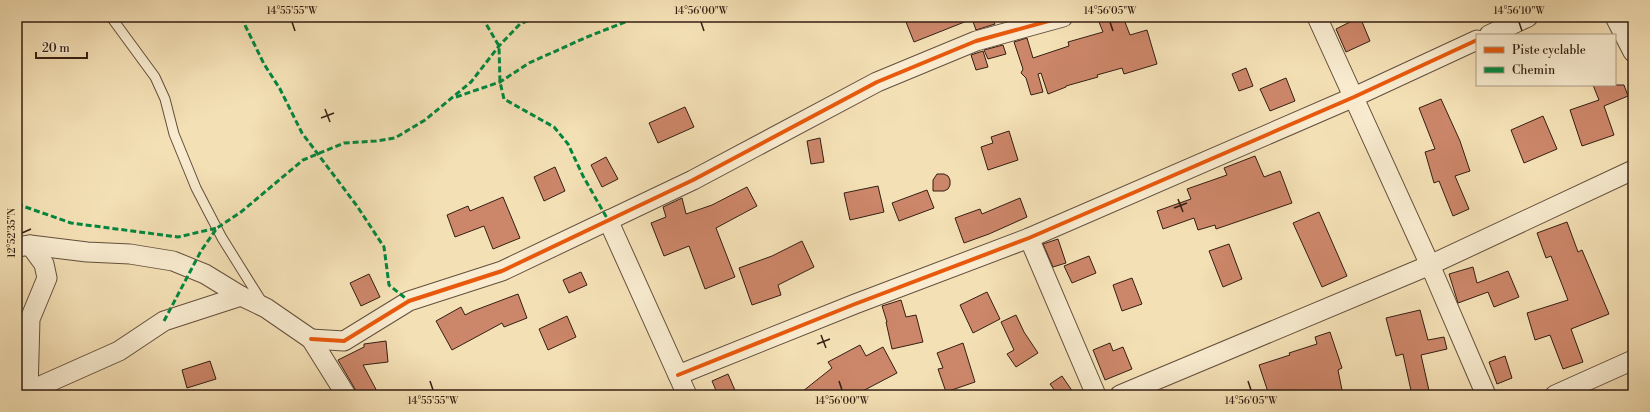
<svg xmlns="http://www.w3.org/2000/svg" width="1650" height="412" viewBox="0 0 1650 412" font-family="'Libre Bodoni',serif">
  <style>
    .building { fill: #cc8669; stroke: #341f13 }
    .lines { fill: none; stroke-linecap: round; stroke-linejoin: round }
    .lane-casing { stroke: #644f3c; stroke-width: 11 }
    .street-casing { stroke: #644f3c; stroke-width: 21 }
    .lane { stroke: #f8ebcf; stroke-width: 9 }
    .street { stroke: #f8ebcf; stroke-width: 19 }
    .quiet { stroke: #00873e; stroke-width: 3; stroke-dasharray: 6 3; stroke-linecap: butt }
    .cycleway-casing { stroke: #f8ebcf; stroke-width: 6 }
    .cycleway { stroke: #e8590c; stroke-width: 4 }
    .ticks { fill: none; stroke: #341f13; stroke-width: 1.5 }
    .neatline { fill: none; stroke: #341f13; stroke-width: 1.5 }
    .ticks-label { font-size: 10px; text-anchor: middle; fill: #341f13 }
  </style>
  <rect width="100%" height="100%" fill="#f4e0b5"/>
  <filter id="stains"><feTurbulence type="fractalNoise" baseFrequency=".005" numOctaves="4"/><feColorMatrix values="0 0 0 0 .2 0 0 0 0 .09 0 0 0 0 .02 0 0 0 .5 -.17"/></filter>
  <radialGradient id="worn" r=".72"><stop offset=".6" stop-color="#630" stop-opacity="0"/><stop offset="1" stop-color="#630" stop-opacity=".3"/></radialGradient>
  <!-- building -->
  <g class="building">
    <path d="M 904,17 L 992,17 L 995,24 L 976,30 L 972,19 L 914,42 Z"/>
    <path d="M 1097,17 L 1123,17 L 1130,35 L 1147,30 L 1157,64 L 1124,74 L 1122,68 L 1097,75 L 1098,77 L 1066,86 L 1066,87 L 1048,94 L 1041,73 L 1038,74 L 1043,92 L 1031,95 L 1026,78 L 1021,73 L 1023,69 L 1014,42 L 1027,38 L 1033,58 L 1069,46 L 1068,42 L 1103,32 Z"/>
    <path d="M 1360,17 L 1370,41 L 1346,52 L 1336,29 Z"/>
    <path d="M 1003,45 L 1006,54 L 988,59 L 984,50 Z"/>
    <path d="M 983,51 L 988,67 L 976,70 L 971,55 Z"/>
    <path d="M 1246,68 L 1253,86 L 1239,91 L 1232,74 Z"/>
    <path d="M 1286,78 L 1295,101 L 1270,111 L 1260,89 Z"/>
    <path d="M 1593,85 L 1624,85 L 1628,96 L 1604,106 L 1614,135 L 1582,146 L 1570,110 L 1599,100 Z"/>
    <path d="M 1441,99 L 1460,141 L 1470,171 L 1455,176 L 1469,209 L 1453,216 L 1439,181 L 1434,183 L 1425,152 L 1435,149 L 1419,108 Z"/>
    <path d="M 685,107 L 694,127 L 658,143 L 649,123 Z"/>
    <path d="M 1543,116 L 1557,149 L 1524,163 L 1511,130 Z"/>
    <path d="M 1009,131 L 1018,160 L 988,170 L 981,147 L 993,143 L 991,137 Z"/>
    <path d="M 820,138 L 824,162 L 811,164 L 807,141 Z"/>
    <path d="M 1255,156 L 1264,177 L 1280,171 L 1292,203 L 1216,229 L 1215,225 L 1198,230 L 1194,218 L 1163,229 L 1157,211 L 1191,199 L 1187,189 L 1227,175 L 1224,168 Z"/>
    <path d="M 606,157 L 618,179 L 602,187 L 591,165 Z"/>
    <path d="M 555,167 L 565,191 L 544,201 L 534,177 Z"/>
    <path d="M 937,174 L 944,174 L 948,176 L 950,180 L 950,185 L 948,189 L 944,191 L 933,191 L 933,180 Z"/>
    <path d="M 878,186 L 884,212 L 850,220 L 844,193 Z"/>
    <path d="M 747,187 L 757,206 L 716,228 L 735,277 L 705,289 L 689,246 L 664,256 L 651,223 L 666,217 L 663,207 L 682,198 L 686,214 L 712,205 Z"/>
    <path d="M 927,190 L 934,208 L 899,221 L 892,203 Z"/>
    <path d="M 503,197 L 520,238 L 493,249 L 484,226 L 455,237 L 447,215 L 468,206 L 470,211 Z"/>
    <path d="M 1020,198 L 1027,217 L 989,234 L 964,243 L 955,218 L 980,209 L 982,214 Z"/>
    <path d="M 1319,212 L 1347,276 L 1322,287 L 1293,223 Z"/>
    <path d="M 1567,222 L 1578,252 L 1582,250 L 1609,314 L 1571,329 L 1583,362 L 1563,369 L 1550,335 L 1535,340 L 1527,313 L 1568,300 L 1551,256 L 1546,258 L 1537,233 Z"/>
    <path d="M 1058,239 L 1066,263 L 1053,267 L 1043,244 Z"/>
    <path d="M 802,241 L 814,267 L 778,285 L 781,295 L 752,305 L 739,268 L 772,256 Z"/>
    <path d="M 1229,244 L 1242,279 L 1223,287 L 1209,251 Z"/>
    <path d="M 1089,256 L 1096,273 L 1072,283 L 1064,266 Z"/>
    <path d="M 1473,267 L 1477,283 L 1508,271 L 1519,297 L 1494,307 L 1488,292 L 1458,303 L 1449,274 Z"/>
    <path d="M 581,272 L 587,285 L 569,293 L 563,280 Z"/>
    <path d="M 369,274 L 380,297 L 361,306 L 350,283 Z"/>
    <path d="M 1132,278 L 1142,304 L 1122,311 L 1113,285 Z"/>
    <path d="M 987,292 L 1000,319 L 973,333 L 960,305 Z"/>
    <path d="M 518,294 L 527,318 L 504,327 L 502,323 L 452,350 L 436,321 L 461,307 L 465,315 L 473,311 Z"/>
    <path d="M 901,300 L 906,317 L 916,315 L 923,342 L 892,349 L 886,322 L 887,322 L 882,306 Z"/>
    <path d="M 1420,310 L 1428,340 L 1444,337 L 1447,349 L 1421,355 L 1430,395 L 1412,395 L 1403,354 L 1396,356 L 1386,318 Z"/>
    <path d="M 1016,315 L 1024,332 L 1038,353 L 1016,367 L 1007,354 L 1014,350 L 1001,322 Z"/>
    <path d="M 567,316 L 576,337 L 548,350 L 539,329 Z"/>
    <path d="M 1330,332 L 1342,368 L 1338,370 L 1343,395 L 1269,395 L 1259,365 L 1290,355 L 1289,353 L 1317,344 L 1315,337 Z"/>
    <path d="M 386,341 L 388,362 L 363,365 L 379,395 L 357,395 L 355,389 L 338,360 L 364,347 L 364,344 Z"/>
    <path d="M 963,343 L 975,382 L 946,392 L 938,369 L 943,368 L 937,353 Z"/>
    <path d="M 1110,343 L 1113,351 L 1123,347 L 1132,369 L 1105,380 L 1093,350 Z"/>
    <path d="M 860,345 L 866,356 L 883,347 L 897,373 L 855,395 L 798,395 L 832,368 L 828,362 Z"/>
    <path d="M 1505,356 L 1512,378 L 1497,384 L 1489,362 Z"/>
    <path d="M 210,361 L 216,379 L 187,388 L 182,370 Z"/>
    <path d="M 728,374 L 737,395 L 718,395 L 712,381 Z"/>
    <path d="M 1062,376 L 1075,395 L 1058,395 L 1050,384 Z"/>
  </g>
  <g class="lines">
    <!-- lane casing -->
    <g class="lane-casing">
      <path id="lane" d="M 111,17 L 155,77 L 165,99 L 174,134 L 196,188 L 222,238 L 262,302"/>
    </g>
    <!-- street casing -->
    <g class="street-casing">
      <g id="street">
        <path d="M 1317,17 L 1430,265 L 1486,395"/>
        <path d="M 1615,17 L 1633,52"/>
        <path d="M 1489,35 L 1528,17"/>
        <path d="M 608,220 L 687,395"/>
        <path d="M 1029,238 L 1096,395"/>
        <path d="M 17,247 L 30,245 L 87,252 L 130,254 L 173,261 L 205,274 L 241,296 L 266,308 L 311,339 L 346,395"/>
        <path d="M 311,339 L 344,341 L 409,301 L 502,271 L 693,180 L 877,82 L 976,41 L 1063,17"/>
        <path d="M 678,375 L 855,304 L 1029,238 L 1354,97 L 1477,40"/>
        <path d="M 20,395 L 119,351 L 164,321 L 241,296"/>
        <path d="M 29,395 L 28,392 L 30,319 L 47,278 L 44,264 L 30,245"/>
        <path d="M 1120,395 L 1430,265 L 1633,170"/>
        <path d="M 1555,395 L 1633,360"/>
      </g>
    </g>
    <!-- lane -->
    <use href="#lane" class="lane"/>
    <!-- street -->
    <use href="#street" class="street"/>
    <!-- quiet -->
    <g class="quiet">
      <path d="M 241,17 L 264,64 L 280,89 L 302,133 L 357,206 L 384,247 L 389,285 L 409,301"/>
      <path d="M 482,17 L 499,46 L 500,82 L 504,99 L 554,127 L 568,144 L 583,176 L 608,220"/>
      <path d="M 598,17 L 630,17"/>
      <path d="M 456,97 L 500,82 L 529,63 L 587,37 L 638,17"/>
      <path d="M 17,204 L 71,223 L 178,237 L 217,228"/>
      <path d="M 164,321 L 201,251 L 217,228 L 241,212 L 303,160 L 344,143 L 376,141 L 395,138 L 425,120 L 471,82 L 499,46 L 520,24 L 537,17"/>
    </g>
    <!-- cycleway casing -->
    <g class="cycleway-casing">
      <g id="cycleway">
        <path d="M 311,339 L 344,341 L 409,301 L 502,271 L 693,180 L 877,82 L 976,41 L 1063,17"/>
        <path d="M 678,375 L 855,304 L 1029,238 L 1354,97 L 1477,40"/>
      </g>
    </g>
    <!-- cycleway -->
    <use href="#cycleway" class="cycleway"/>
  </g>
  <!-- ticks -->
  <path class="ticks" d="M 292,22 L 295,31M 701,22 L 704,31M 1110,22 L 1113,31M 1519,22 L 1522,31M 325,109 L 330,122M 321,118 L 334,113M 1178,199 L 1183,212M 1174,208 L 1187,203M 22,233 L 31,229M 821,335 L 826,348M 817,344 L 830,339M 430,381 L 433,390M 839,381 L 842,390M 1248,381 L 1251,390"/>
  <!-- margin -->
  <rect width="1650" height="412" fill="none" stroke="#f4e0b5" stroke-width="44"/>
  <!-- legend -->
  <rect x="1476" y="34" width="140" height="52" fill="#f8ebcf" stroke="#aa9984"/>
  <rect x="1484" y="47" width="20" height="6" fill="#e8590c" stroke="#aa9984"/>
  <text x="1512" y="54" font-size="12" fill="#341f13">Piste cyclable</text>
  <rect x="1484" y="67" width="20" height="6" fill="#00873e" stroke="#aa9984"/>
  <text x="1512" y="74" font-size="12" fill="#341f13">Chemin</text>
  <!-- scale -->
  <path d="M36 52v6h51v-6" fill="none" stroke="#341f13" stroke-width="2"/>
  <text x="42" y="52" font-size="12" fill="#341f13" stroke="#f8ebcf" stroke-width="3" paint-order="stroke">20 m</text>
  <rect x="22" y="22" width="1606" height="368" class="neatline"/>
  <g class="ticks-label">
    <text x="292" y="14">14°55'55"W</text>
    <text x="701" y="14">14°56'00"W</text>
    <text x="1110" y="14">14°56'05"W</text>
    <text x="1519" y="14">14°56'10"W</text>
    <text transform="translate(11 233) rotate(-90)" y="4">12°52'35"N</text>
    <text x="433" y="404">14°55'55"W</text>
    <text x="842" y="404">14°56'00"W</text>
    <text x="1251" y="404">14°56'05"W</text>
  </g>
  <rect width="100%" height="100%" filter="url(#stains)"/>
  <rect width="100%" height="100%" fill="url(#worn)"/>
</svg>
